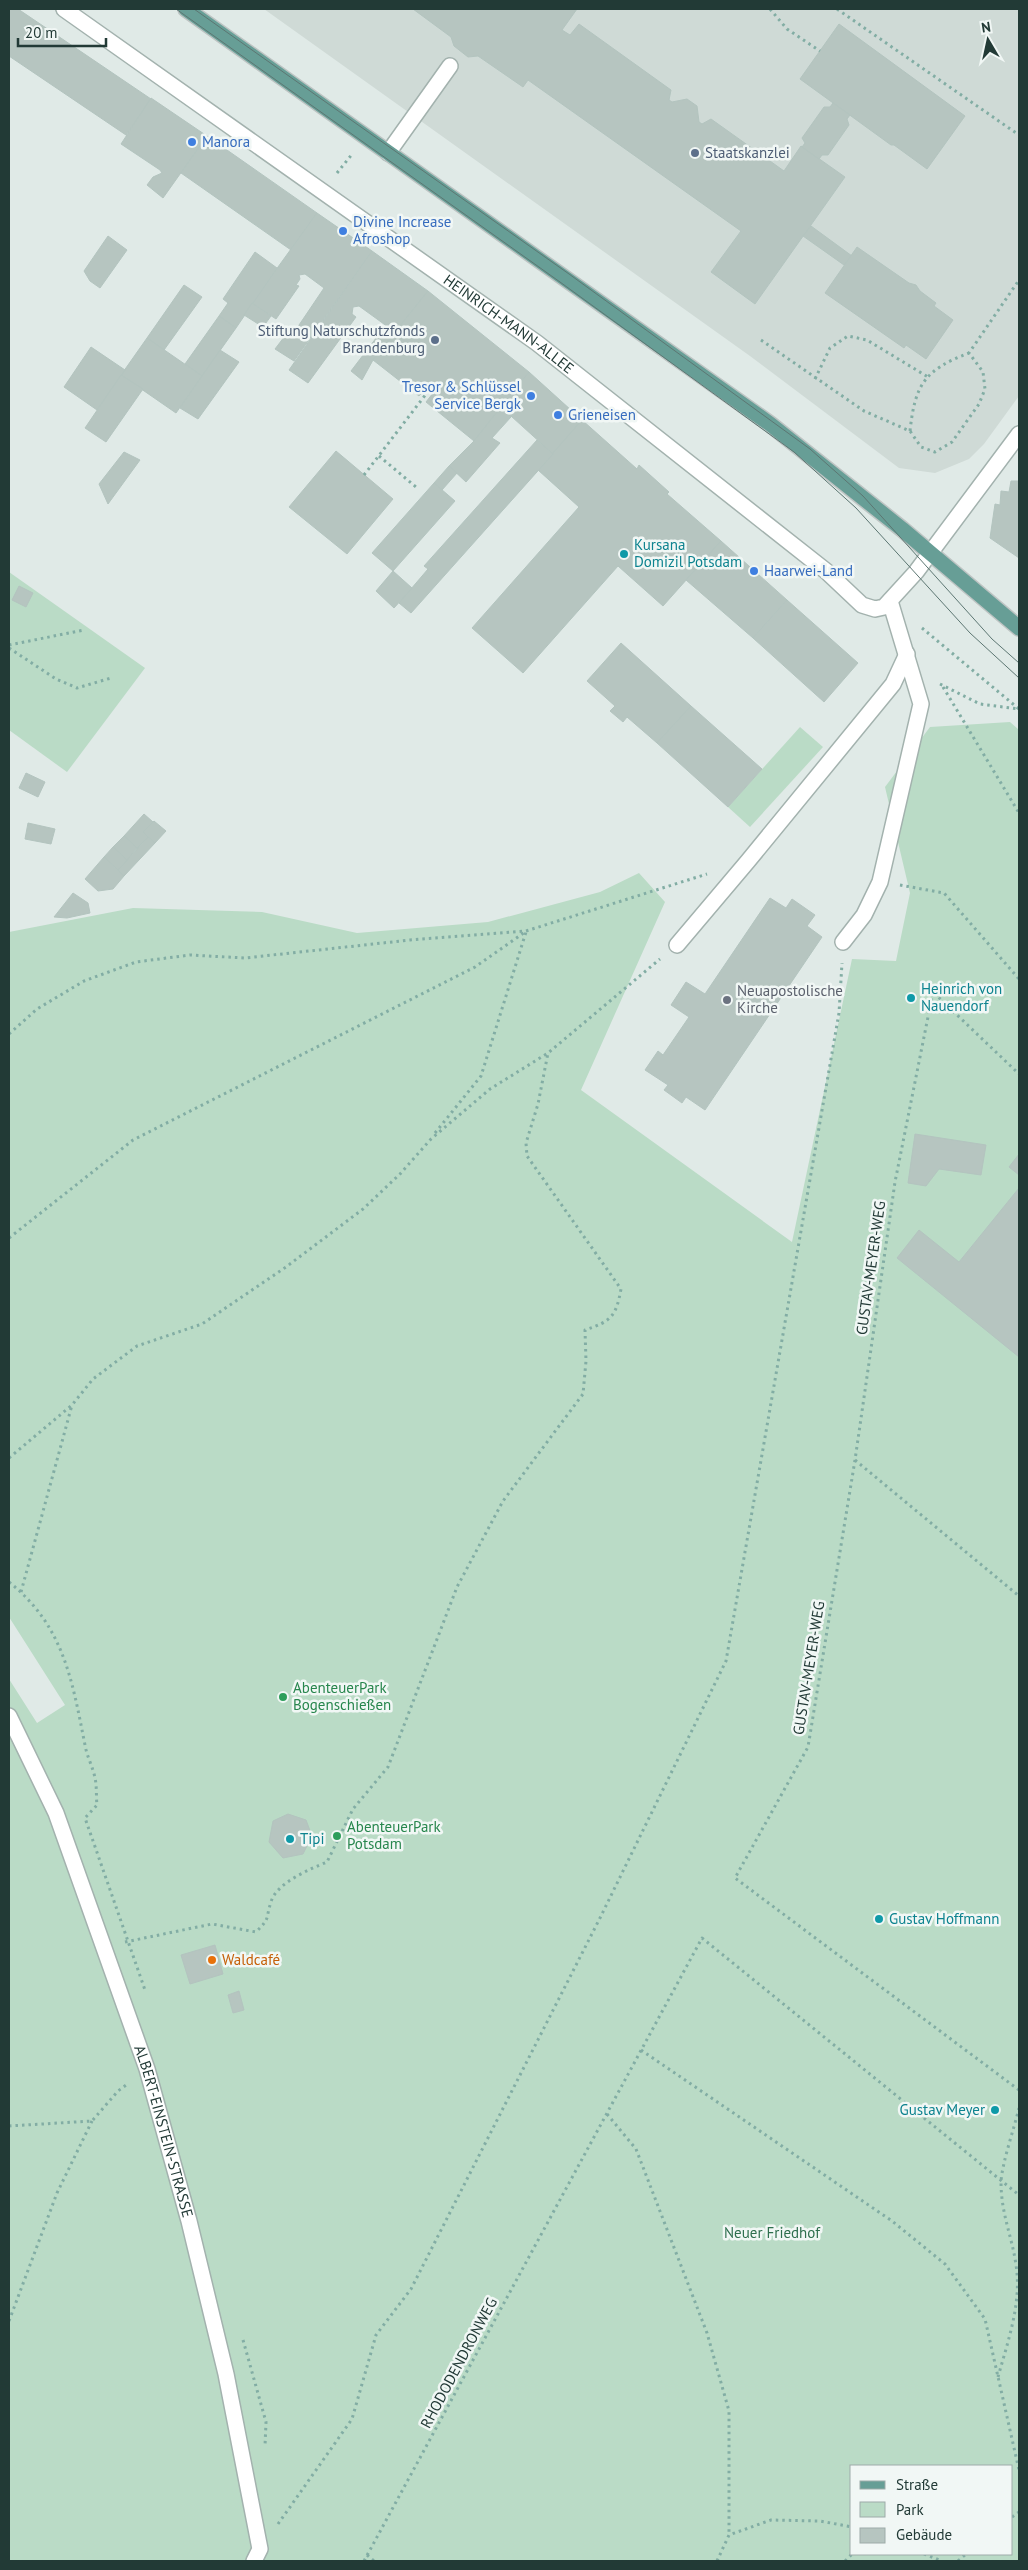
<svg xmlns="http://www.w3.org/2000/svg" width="1028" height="2570" viewBox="0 0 1028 2570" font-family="'PT Sans',sans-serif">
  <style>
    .built { fill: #cfdad6 }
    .green { fill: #badbc6; fill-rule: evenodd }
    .building { fill: #b6c5c0; stroke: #b3c4bf }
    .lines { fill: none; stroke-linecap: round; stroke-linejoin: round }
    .minor-casing { stroke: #a3b2ae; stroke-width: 18 }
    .major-casing { stroke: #bdc4c3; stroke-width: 18 }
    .path { stroke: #82ada4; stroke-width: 3; stroke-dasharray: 2.5 4; stroke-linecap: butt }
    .minor { stroke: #fff; stroke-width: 15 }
    .major { stroke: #679e96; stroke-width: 15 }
    .tram { stroke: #5c7672; stroke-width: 1 }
    .shop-dot { fill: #3f7fe0; stroke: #f1f7f5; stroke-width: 2 }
    .service-dot { fill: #5c6f8a; stroke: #f1f7f5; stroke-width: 2 }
    .culture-dot { fill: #0f9aa8; stroke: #f1f7f5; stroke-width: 2 }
    .worship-dot { fill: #6b7280; stroke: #f1f7f5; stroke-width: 2 }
    .leisure-dot { fill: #2e9e5b; stroke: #f1f7f5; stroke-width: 2 }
    .food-dot { fill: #e8710a; stroke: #f1f7f5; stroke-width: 2 }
    .labels { text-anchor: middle; stroke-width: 5; stroke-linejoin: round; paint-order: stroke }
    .shop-label { font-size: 15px; fill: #366cbe; stroke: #f1f7f5; text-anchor: start }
    .service-label { font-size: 15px; fill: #4e5e75; stroke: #f1f7f5; text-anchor: start }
    .street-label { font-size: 15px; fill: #223a36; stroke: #f1f7f5 }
    .culture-label { font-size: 15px; fill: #0d838f; stroke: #f1f7f5; text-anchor: start }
    .worship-label { font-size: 15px; fill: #5b616d; stroke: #f1f7f5; text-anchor: start }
    .leisure-label { font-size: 15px; fill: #27864d; stroke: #f1f7f5; text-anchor: start }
    .food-label { font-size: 15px; fill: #c56008; stroke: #f1f7f5; text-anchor: start }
    .park-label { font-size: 15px; fill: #2e6f4e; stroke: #f1f7f5 }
  </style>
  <rect width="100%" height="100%" fill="#e0eae7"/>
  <!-- built -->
  <path class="built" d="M 264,9 L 1019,9 L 1019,396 L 984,444 L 969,459 L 935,473 L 899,468 L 750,356 Z"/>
  <!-- green -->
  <g class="green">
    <path d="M 9,572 L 145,668 L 67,772 L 9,730 Z"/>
    <path d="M 1010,722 L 1019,730 L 1019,2561 L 9,2561 L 9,1679 L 37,1723 L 65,1705 L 9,1617 L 9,932 L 133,908 L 262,912 L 357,933 L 488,922 L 600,892 L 639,873 L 665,902 L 581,1090 L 792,1242 L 852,959 L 896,961 L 910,893 L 885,787 L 930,727 ZM 852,2466 L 1012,2466 L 1012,2554 L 852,2554 Z"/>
    <path d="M 800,727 L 823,747 L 750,827 L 728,807 Z"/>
  </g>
  <!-- building -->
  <g class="building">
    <path d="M 9,9 L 18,9 L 151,99 L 126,135 L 9,56 Z"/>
    <path d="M 413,9 L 577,9 L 562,30 L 570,35 L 579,24 L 671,90 L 669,100 L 672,102 L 687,99 L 697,106 L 699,122 L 702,124 L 711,119 L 784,171 L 801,146 L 845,177 L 755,304 L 711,272 L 741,231 L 528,80 L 523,87 L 478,56 L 468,57 L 454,46 L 451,37 Z"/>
    <path d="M 839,24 L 965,116 L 927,169 L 894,145 L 891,145 L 800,79 Z"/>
    <path d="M 151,98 L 207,136 L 163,198 L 147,185 L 153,177 L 162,173 L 160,170 L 121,144 Z"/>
    <path d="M 833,103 L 850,115 L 847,119 L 849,125 L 828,155 L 822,155 L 819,159 L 802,147 L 805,143 L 802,138 L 824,107 L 830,107 Z"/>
    <path d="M 207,136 L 317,213 L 291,250 L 181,173 Z"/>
    <path d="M 317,213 L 372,251 L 294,361 L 275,349 L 291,328 L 295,331 L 324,288 L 305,274 L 299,275 L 300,279 L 296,285 L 299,286 L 276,319 L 252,303 Z"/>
    <path d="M 811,226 L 852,256 L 844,265 L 803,236 Z"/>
    <path d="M 108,236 L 127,250 L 100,288 L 90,281 L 84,271 Z"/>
    <path d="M 857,247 L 909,283 L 916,285 L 920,291 L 936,303 L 934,306 L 953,320 L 926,359 L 906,345 L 904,348 L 825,293 Z"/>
    <path d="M 372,251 L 428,291 L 395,332 L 359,306 L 353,307 L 352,314 L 356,317 L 308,383 L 289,370 Z"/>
    <path d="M 255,252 L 277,268 L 236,328 L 219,316 L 228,303 L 223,299 Z"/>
    <path d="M 184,285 L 202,297 L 164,350 L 147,338 Z"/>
    <path d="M 428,291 L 529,372 L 474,441 L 426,402 L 437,388 L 430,382 L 419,396 L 373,360 Z"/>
    <path d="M 252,303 L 271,316 L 263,327 L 244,315 Z"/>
    <path d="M 219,316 L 236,328 L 202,376 L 185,364 Z"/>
    <path d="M 386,325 L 395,332 L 373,360 L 362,380 L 351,371 Z"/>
    <path d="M 147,338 L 202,376 L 176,413 L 121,375 Z"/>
    <path d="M 91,347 L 125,370 L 97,410 L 64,387 Z"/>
    <path d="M 220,350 L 239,362 L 198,419 L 180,408 Z"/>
    <path d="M 529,372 L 582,420 L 553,454 L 501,407 Z"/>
    <path d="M 121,375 L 143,389 L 106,442 L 85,428 Z"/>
    <path d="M 501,407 L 511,417 L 492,438 L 500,443 L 466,482 L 449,466 L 474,441 Z"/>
    <path d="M 582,420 L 637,469 L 639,465 L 669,492 L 667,494 L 721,541 L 663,606 L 618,566 L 523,673 L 472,628 L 579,507 L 538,470 Z"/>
    <path d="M 537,440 L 553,454 L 411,613 L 399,603 L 428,569 L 424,566 Z"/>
    <path d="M 336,451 L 393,499 L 347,554 L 289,507 Z"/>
    <path d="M 124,452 L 140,460 L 108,504 L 99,484 Z"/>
    <path d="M 449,466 L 457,473 L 442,490 L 434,483 Z"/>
    <path d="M 1011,481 L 1019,481 L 1019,558 L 990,538 L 995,504 L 1000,505 L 1001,491 L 1009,492 Z"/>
    <path d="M 434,483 L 455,501 L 393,571 L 372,553 Z"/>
    <path d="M 721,541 L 787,600 L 753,638 L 686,580 Z"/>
    <path d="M 393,571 L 412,588 L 394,608 L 376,591 Z"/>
    <path d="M 19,586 L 33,593 L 26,607 L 12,600 Z"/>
    <path d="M 787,600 L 858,663 L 824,702 L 753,638 Z"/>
    <path d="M 621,643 L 691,706 L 657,743 L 627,717 L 623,722 L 610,711 L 615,706 L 587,681 Z"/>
    <path d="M 691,706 L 762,769 L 728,807 L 657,743 Z"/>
    <path d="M 26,773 L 45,782 L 38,797 L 19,788 Z"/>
    <path d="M 144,814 L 153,822 L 143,832 L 148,837 L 137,848 L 124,836 Z"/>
    <path d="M 154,821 L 166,831 L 155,843 L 143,832 Z"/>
    <path d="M 28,823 L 55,829 L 51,844 L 25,839 Z"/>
    <path d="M 124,836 L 137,848 L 127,860 L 113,847 Z"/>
    <path d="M 148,837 L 155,843 L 124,876 L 118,870 Z"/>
    <path d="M 113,847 L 127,860 L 118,870 L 104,857 Z"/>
    <path d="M 104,857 L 124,876 L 113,889 L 98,891 L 85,879 Z"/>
    <path d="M 73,893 L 88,903 L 90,913 L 67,918 L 54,917 Z"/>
    <path d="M 770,898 L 786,908 L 792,899 L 815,915 L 807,926 L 822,937 L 705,1110 L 686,1097 L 682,1103 L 664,1090 L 668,1085 L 645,1070 L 658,1051 L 663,1055 L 689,1017 L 671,1005 L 686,982 L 705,994 Z"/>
    <path d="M 915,1134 L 986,1145 L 981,1175 L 939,1169 L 926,1186 L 908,1183 Z"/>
    <path d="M 1019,1154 L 1019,1175 L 1009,1167 Z"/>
    <path d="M 1019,1188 L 1019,1357 L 897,1258 L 919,1230 L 959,1262 Z"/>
    <path d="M 288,1814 L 306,1820 L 312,1836 L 303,1854 L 283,1858 L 269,1842 L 273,1821 Z"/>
    <path d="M 215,1945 L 223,1974 L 190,1984 L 181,1955 Z"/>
    <path d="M 239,1991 L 244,2010 L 233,2013 L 228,1995 Z"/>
  </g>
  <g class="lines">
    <!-- minor casing -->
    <g class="minor-casing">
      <g id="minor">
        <path id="s1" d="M 64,9 L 537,343 L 826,571 L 862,605 L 875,609 L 884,607 L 916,572 L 1019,434"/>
        <path d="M 388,153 L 450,66"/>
        <path d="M 843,942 L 864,915 L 880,882 L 921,704 L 890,601"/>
        <path d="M 677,945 L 748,861 L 893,684 L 907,654"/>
        <path id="s2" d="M 9,1716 L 56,1813 L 147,2069 L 189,2221 L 226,2374 L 260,2549 L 254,2561"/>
      </g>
    </g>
    <!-- major casing -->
    <g class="major-casing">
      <path id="major" d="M 186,9 L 770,424 L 902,529 L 1019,628"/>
    </g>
    <!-- path -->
    <g class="path">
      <path d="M 770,9 L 787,29 L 820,51"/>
      <path d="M 837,9 L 1019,135"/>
      <path d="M 337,173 L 353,153"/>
      <path d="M 761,340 L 864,411 L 910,431 L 921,447 L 935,452 L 952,442 L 979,404 L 985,389 L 983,372 L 969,353 L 1019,280"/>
      <path d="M 815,379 L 830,348 L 848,336 L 867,340 L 928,377"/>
      <path d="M 910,431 C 915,385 924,370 969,353"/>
      <path d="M 379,456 L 416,487"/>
      <path d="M 364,475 L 433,385"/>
      <path d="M 922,628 L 1019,709"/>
      <path d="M 9,645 L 84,630"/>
      <path d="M 9,648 L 56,679 L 77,688 L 111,678"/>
      <path d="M 940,684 L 980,704 L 1019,709"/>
      <path d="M 943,687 L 1019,813"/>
      <path d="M 900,885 L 944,893 L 1019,979"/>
      <path d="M 933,992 L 895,1182 L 855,1460 L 808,1747 L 735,1878 L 1019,2090"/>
      <path d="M 934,993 L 1019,1074"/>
      <path d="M 9,1034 L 37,1009 L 84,981 L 136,962 L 190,955 L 245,958 L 410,940 L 526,931 L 707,874"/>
      <path d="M 435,1133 L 481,1076 L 526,932"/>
      <path d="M 9,1238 L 133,1140 L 475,967 L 525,932"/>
      <path d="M 9,1458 L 72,1405 L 93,1379 L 137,1346 L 202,1324 L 286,1267 L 363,1209 L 400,1174 L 431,1139 L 490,1089 L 548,1053 L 660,959"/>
      <path d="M 855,1460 L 1019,1596"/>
      <path d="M 9,1582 C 64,1626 72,1680 85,1745 C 87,1757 93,1767 95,1778 C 97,1787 96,1797 97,1805 L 85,1818 L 145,1990"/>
      <path d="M 21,1592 L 72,1405"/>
      <path d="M 125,1942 L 212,1924 L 256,1932 C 271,1917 265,1920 271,1902 C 276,1883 310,1869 327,1862 L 353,1809 L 388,1767 L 457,1587 L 503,1501 L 583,1394 L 586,1361 L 585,1330 C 612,1321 616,1316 621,1289 L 527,1156 L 526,1143 L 538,1104 L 548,1053"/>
      <path d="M 641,2050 L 892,2221 L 945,2264 L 985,2319 L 1019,2470"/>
      <path d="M 607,2114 L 636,2149 L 707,2333 L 729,2411 L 729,2535"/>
      <path d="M 9,2126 L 92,2121 L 118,2091 L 129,2083"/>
      <path d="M 9,2321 L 57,2193 L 92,2121"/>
      <path d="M 243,2340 L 266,2422 L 265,2446"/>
      <path d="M 998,2377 C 1008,2341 1022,2302 1016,2265 C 1012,2236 1001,2214 1001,2182 C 1002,2163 1014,2129 1019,2108"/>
      <path d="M 1012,2517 L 1019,2512"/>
      <path d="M 278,2524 L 352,2419 L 376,2335 L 411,2289 L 600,1918 L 726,1661 L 839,1013 L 842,963"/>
      <path d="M 924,2554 L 942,2561"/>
      <path d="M 367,2555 L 374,2561"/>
      <path d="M 364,2561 L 702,1938 L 1019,2195"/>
      <path d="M 717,2561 L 729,2535 L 771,2520 L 820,2521 L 852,2527"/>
      <path d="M 845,2561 L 852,2554"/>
      <path d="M 958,2561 L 966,2554"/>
    </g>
    <!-- minor -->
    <use href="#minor" class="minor"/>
    <!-- major -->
    <use href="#major" class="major"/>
    <!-- tram -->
    <g class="tram">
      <path d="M 176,9 L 560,282 L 794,452 L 856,508 L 970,633 L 1019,678"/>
      <path d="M 194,9 L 569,274 L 810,449 L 863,496 L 992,639 L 1019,663"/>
    </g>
  </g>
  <!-- markers -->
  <g class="shop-dot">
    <circle cx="192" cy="142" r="5"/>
    <circle cx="343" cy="231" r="5"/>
    <circle cx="531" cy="396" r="5"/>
    <circle cx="558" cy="415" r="5"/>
    <circle cx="754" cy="571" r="5"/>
  </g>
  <g class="service-dot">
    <circle cx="695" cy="153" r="5"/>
    <circle cx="435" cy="340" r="5"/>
  </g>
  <g class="culture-dot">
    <circle cx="624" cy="554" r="5"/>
    <circle cx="911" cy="998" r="5"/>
    <circle cx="290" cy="1839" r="5"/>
    <circle cx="879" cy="1919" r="5"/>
    <circle cx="995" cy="2110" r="5"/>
  </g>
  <circle class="worship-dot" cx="727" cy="1000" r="5"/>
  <g class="leisure-dot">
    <circle cx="283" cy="1697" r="5"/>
    <circle cx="337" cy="1836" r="5"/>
  </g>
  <circle class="food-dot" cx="212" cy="1960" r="5"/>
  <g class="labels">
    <!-- shop labels -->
    <g class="shop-label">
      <text x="202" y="147">Manora</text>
      <text x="353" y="227">Divine Increase<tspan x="353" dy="17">Afroshop</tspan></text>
      <text x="521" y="392" text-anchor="end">Tresor &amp; Schlüssel<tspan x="521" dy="17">Service Bergk</tspan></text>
      <text x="568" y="420">Grieneisen</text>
      <text x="764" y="576">Haarwei-Land</text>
    </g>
    <!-- service labels -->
    <g class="service-label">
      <text x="705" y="158">Staatskanzlei</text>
      <text x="425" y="336" text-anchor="end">Stiftung Naturschutzfonds<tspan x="425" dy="17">Brandenburg</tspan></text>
    </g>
    <!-- street labels -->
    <g class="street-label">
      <text dy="5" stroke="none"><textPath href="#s1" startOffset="545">HEINRICH-MANN-ALLEE</textPath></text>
      <text transform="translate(871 1268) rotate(-82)" y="5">GUSTAV-MEYER-WEG</text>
      <text transform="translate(809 1668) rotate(-81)" y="5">GUSTAV-MEYER-WEG</text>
      <text dy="5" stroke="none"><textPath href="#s2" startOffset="444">ALBERT-EINSTEIN-STRASSE</textPath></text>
      <text transform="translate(459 2363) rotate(-62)" y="5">RHODODENDRONWEG</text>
    </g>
    <!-- culture labels -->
    <g class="culture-label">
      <text x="634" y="550">Kursana<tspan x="634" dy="17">Domizil Potsdam</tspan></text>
      <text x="921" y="994">Heinrich von<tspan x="921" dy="17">Nauendorf</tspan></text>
      <text x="300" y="1844">Tipi</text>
      <text x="889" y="1924">Gustav Hoffmann</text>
      <text x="985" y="2115" text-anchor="end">Gustav Meyer</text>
    </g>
    <!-- worship labels -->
    <g class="worship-label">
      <text x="737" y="996">Neuapostolische<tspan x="737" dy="17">Kirche</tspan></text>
    </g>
    <!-- leisure labels -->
    <g class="leisure-label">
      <text x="293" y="1693">AbenteuerPark<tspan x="293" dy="17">Bogenschießen</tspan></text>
      <text x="347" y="1832">AbenteuerPark<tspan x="347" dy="17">Potsdam</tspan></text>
    </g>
    <!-- food labels -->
    <g class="food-label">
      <text x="222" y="1965">Waldcafé</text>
    </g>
    <!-- park labels -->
    <g class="park-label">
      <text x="772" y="2238">Neuer Friedhof</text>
    </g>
  </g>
  <!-- border -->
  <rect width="1028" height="2570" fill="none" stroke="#223a36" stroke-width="20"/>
  <!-- legend -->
  <rect x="850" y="2465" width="162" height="90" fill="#f1f7f5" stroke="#9eaba9"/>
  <rect x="860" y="2481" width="25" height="8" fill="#679e96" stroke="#9eaba9"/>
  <text x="896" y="2490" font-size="15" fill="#223a36">Straße</text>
  <rect x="860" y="2502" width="25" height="15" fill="#badbc6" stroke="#9eaba9"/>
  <text x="896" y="2515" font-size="15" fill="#223a36">Park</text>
  <rect x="860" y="2528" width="25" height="15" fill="#b6c5c0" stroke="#9eaba9"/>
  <text x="896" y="2540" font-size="15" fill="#223a36">Gebäude</text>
  <!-- north arrow -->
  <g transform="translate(988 40) rotate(351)" stroke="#f1f7f5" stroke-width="4" paint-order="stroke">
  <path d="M0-4L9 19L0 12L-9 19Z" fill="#223a36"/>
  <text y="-8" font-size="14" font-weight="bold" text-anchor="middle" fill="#223a36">N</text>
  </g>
  <!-- scale -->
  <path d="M18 38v8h88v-8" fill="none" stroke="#223a36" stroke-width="2.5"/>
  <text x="25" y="38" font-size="15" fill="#223a36" stroke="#f1f7f5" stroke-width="4" paint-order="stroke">20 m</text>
</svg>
